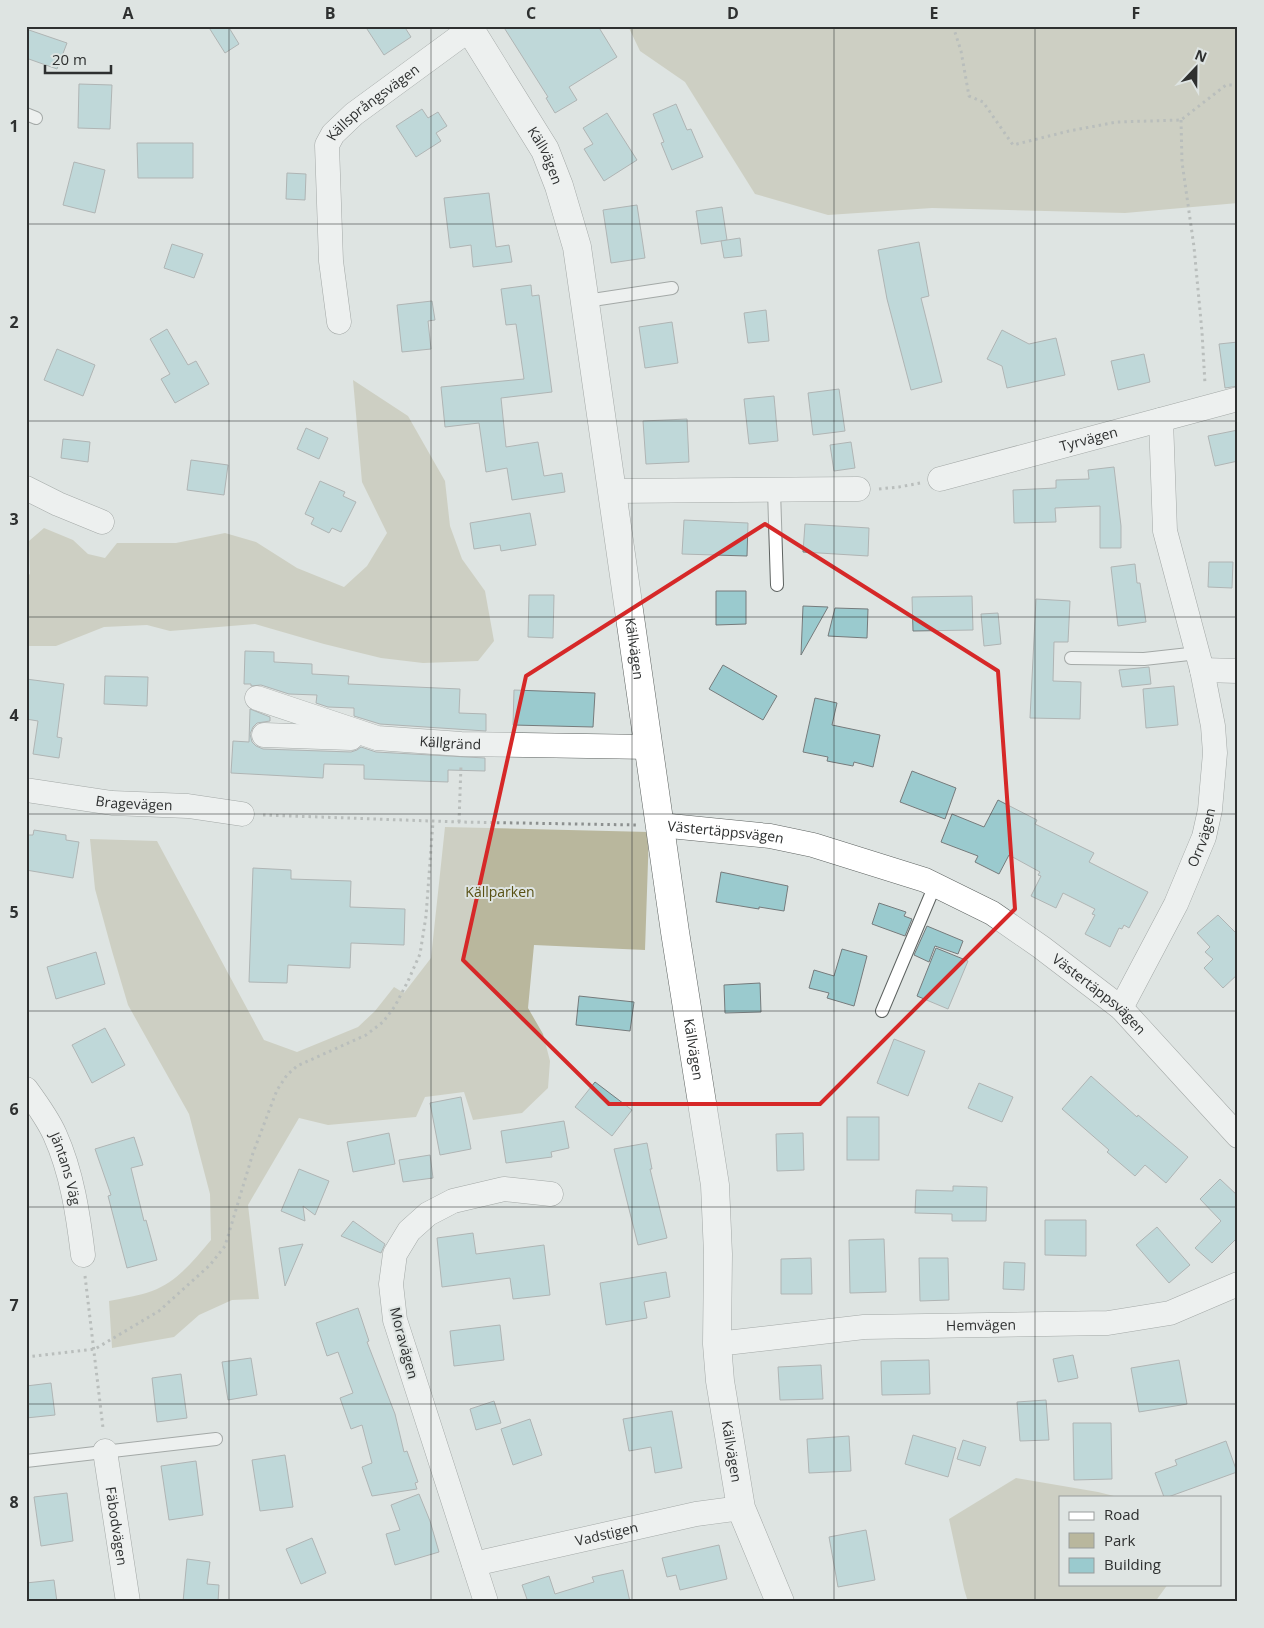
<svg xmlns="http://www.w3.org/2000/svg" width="1264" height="1628" viewBox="0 0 1264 1628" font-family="'Open Sans',sans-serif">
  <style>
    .green { fill: #b9b79d }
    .building { fill: #9acace; stroke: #767b7c }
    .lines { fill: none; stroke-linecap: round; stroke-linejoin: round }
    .service-casing { stroke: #5d6260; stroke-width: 14 }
    .minor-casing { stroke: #5d6260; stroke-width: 25 }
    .tertiary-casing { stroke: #5d6260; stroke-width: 29 }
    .path { stroke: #8c908f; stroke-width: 3; stroke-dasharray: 2.5 4; stroke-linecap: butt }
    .service { stroke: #fff; stroke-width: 12 }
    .minor { stroke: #fff; stroke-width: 24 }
    .tertiary { stroke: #fff; stroke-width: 28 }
    .marked { fill: none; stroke: #d62828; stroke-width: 4; stroke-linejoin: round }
    .grid { fill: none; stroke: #2e3030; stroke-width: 1; stroke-opacity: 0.55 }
    .labels { text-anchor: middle; stroke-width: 4; stroke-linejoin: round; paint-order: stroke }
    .street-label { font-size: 14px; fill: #2e3030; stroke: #dee4e2 }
    .park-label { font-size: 14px; fill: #575012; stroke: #dee4e2 }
    .neatline { fill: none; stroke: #2e3030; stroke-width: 2 }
    .grid-label { font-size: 16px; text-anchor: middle; font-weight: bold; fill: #2e3030 }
  </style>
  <rect width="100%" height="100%" fill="#dee4e2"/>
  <!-- green -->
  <g class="green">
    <path d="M 628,26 L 1238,26 L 1238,203 L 1125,213 L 932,208 L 828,215 L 755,194 L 685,82 L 640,51 Z"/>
    <path d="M 353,380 L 408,416 L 445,481 L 450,526 L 462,559 L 485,591 L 494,641 L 478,661 L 423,663 L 381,658 L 324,644 L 255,624 L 170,631 L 147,625 L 104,627 L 56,646 L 26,646 L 26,577 L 30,574 L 29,541 L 44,528 L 73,540 L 88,554 L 105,558 L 117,543 L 176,543 L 225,533 L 256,542 L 297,568 L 344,587 L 367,566 L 387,533 L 362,482 Z"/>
    <path d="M 445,827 L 649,832 L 645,950 L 534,945 L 528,1008 L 543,1034 L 550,1061 L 548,1088 L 522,1113 L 473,1120 L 464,1092 L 425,1097 L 416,1117 L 328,1125 L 299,1118 L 248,1205 L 259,1299 L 232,1300 L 199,1315 L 174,1337 L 112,1348 L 109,1301 C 123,1298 139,1296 152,1291 C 177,1282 194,1260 211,1240 L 210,1194 L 189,1114 L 128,1005 L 112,951 L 95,889 L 90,839 L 157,841 L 264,1040 L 297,1052 L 358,1027 L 375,1011 L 394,987 L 404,993 L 431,958 Z"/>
    <path d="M 1016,1478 L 1098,1492 L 1118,1497 L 1060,1497 L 1060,1584 L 1168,1584 L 1155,1602 L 968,1602 L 964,1589 L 949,1519 Z"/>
  </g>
  <!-- building -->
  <g class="building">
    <path d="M 208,26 L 228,26 L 239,44 L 225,53 Z"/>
    <path d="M 365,26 L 404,26 L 411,37 L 384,55 Z"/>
    <path d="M 503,26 L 598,26 L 617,57 L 569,87 L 577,100 L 555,113 L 546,98 L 548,97 Z"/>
    <path d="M 26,29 L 67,43 L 57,69 L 26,58 Z"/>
    <path d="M 79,84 L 112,85 L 110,129 L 78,128 Z"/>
    <path d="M 676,104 L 687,130 L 691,129 L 703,157 L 672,170 L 661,143 L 664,142 L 653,114 Z"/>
    <path d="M 422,109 L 428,118 L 438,112 L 447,126 L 436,133 L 441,141 L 416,157 L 396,126 Z"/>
    <path d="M 607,113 L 637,160 L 604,181 L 584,149 L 593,144 L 583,128 Z"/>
    <path d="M 137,143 L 193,143 L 193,178 L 138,178 Z"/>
    <path d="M 74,162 L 105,170 L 95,213 L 63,205 Z"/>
    <path d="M 287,173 L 306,174 L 305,200 L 286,199 Z"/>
    <path d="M 489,193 L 496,247 L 509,245 L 512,262 L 473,267 L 471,245 L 450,248 L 444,198 Z"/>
    <path d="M 637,205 L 645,258 L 611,263 L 603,210 Z"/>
    <path d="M 722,207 L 727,240 L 701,244 L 696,211 Z"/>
    <path d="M 740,238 L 742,256 L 724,258 L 721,241 Z"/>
    <path d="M 919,242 L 929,296 L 921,298 L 942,382 L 911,390 L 887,299 L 878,250 Z"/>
    <path d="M 172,244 L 203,254 L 194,278 L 164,268 Z"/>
    <path d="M 531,285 L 532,296 L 539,295 L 552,392 L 501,398 L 506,447 L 538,442 L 544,476 L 562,473 L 565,492 L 512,500 L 507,468 L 486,472 L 479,423 L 445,427 L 441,387 L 524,379 L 516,324 L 506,325 L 501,289 Z"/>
    <path d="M 432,301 L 435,320 L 428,321 L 431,349 L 402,352 L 397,305 Z"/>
    <path d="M 766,310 L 769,341 L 748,343 L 744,313 Z"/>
    <path d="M 672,322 L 678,363 L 645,368 L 639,327 Z"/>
    <path d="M 167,329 L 188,365 L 196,361 L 209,384 L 175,403 L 161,379 L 170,374 L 150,339 Z"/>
    <path d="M 1002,330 L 1029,344 L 1056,338 L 1065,375 L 1007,388 L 1002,366 L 987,359 Z"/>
    <path d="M 1238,342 L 1238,386 L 1225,388 L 1219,344 Z"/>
    <path d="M 57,349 L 95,365 L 83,396 L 44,380 Z"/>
    <path d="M 1144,354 L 1150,382 L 1118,390 L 1111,361 Z"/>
    <path d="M 839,389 L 845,431 L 813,435 L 808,393 Z"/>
    <path d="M 774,396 L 778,441 L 749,444 L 744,399 Z"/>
    <path d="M 687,419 L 689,462 L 646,464 L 643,421 Z"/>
    <path d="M 306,428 L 328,438 L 319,459 L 297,449 Z"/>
    <path d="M 1238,430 L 1238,461 L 1215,466 L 1208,436 Z"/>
    <path d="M 63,439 L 90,442 L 88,462 L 61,458 Z"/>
    <path d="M 851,442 L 855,468 L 834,471 L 830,445 Z"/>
    <path d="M 191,460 L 228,465 L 224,495 L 187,490 Z"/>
    <path d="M 1114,467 L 1121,526 L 1121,548 L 1100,548 L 1100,506 L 1055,508 L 1056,522 L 1014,523 L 1013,490 L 1056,488 L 1056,480 L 1089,479 L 1088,470 Z"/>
    <path d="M 320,481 L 345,492 L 343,496 L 356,502 L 341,532 L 332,528 L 329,533 L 311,524 L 314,518 L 305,514 Z"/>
    <path d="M 530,513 L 536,545 L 501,551 L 500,545 L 474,549 L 470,523 Z"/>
    <path d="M 684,520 L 748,523 L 747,556 L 682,554 Z"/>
    <path d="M 805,524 L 869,528 L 868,556 L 803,552 Z"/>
    <path d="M 1209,562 L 1233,562 L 1232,588 L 1208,587 Z"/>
    <path d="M 1135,564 L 1137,583 L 1140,583 L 1146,622 L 1118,626 L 1111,567 Z"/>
    <path d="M 716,591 L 746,591 L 746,624 L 716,625 Z"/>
    <path d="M 529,595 L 554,595 L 553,638 L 528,637 Z"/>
    <path d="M 972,596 L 973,630 L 913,631 L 912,597 Z"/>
    <path d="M 1036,599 L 1070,601 L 1068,642 L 1054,642 L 1053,681 L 1081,682 L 1080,719 L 1030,718 Z"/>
    <path d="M 803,606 L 828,607 L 801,655 Z"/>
    <path d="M 835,608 L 868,609 L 867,638 L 828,636 Z"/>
    <path d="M 998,613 L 1001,644 L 984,646 L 981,614 Z"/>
    <path d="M 245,651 L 274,652 L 274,662 L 312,664 L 312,674 L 349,676 L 348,684 L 460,689 L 459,713 L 486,714 L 486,731 L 380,724 L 354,716 L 354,708 L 328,707 L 316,703 L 317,695 L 289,694 L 261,685 L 251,686 L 251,684 L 244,684 Z"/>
    <path d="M 723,665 L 777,696 L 763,720 L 709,689 Z"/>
    <path d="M 1149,667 L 1151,684 L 1122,687 L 1119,670 Z"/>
    <path d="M 105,676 L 148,677 L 147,706 L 104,704 Z"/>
    <path d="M 26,679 L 64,684 L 57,737 L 62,738 L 59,758 L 33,754 L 38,721 L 26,719 Z"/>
    <path d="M 1174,686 L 1178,725 L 1146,728 L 1143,689 Z"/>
    <path d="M 514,690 L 595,693 L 593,727 L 513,725 Z"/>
    <path d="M 815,698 L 837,703 L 832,725 L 880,735 L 873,767 L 854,762 L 853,766 L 827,761 L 828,757 L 803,752 Z"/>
    <path d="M 250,709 L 270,717 L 270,721 L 257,723 L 253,727 L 250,734 L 252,742 L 256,746 L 263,749 L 351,752 L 357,750 L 361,747 L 376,752 L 485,758 L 485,771 L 448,770 L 448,782 L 364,779 L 364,765 L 324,764 L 323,778 L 231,773 L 233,741 L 249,742 Z"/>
    <path d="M 912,771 L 956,788 L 945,819 L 900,802 Z"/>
    <path d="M 998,800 L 1037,820 L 1035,824 L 1094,853 L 1089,862 L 1148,892 L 1129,928 L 1124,925 L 1122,929 L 1119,928 L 1110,947 L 1085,934 L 1095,915 L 1092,914 L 1095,909 L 1063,893 L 1056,908 L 1031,896 L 1041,876 L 1038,875 L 1040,872 L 1009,855 L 999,874 L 975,862 L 978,856 L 941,842 L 952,814 L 984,827 Z"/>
    <path d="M 34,830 L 66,835 L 66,840 L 79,842 L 73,878 L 26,870 L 26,849 L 28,835 L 33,835 Z"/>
    <path d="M 253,868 L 291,870 L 291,879 L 351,881 L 350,907 L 405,909 L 404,945 L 351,943 L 350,968 L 288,965 L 287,983 L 249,982 Z"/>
    <path d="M 721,872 L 788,886 L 784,911 L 759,907 L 759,909 L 716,902 Z"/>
    <path d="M 879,903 L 906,912 L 904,916 L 912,919 L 905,936 L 872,924 Z"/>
    <path d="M 1218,915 L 1238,935 L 1238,974 L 1223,988 L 1204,968 L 1213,959 L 1205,952 L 1210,947 L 1197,933 Z"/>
    <path d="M 927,926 L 963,941 L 958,954 L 935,946 L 929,962 L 914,955 Z"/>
    <path d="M 936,948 L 968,961 L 948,1009 L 917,996 Z"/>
    <path d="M 842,949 L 867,956 L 854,1006 L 827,998 L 829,993 L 809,988 L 814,970 L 834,976 Z"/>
    <path d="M 96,952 L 105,984 L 56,999 L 47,967 Z"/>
    <path d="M 760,983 L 761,1012 L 725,1013 L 724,985 Z"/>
    <path d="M 579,996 L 634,1002 L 630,1031 L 576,1025 Z"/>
    <path d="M 105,1028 L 125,1065 L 92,1083 L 72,1045 Z"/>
    <path d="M 894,1039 L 925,1051 L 908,1096 L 877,1083 Z"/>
    <path d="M 1091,1076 L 1137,1117 L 1138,1115 L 1188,1157 L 1166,1183 L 1145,1165 L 1135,1176 L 1107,1152 L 1109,1150 L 1062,1109 Z"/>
    <path d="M 595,1082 L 632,1110 L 612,1136 L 575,1107 Z"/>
    <path d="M 979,1083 L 1013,1097 L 1002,1122 L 968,1108 Z"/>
    <path d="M 461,1097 L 471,1149 L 440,1155 L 430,1103 Z"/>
    <rect x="847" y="1117" width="32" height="43"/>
    <path d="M 564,1121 L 569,1148 L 551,1152 L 552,1157 L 506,1163 L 501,1131 Z"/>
    <path d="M 389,1133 L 395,1164 L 353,1172 L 347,1142 Z"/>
    <path d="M 803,1133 L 804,1170 L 777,1171 L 776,1134 Z"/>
    <path d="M 134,1137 L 143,1165 L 131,1168 L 144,1221 L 146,1220 L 157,1260 L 127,1268 L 108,1196 L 111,1195 L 95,1149 Z"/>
    <path d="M 647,1143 L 652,1169 L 650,1169 L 667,1238 L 638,1245 L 614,1149 Z"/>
    <path d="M 430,1155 L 433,1178 L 403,1182 L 399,1160 Z"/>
    <path d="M 299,1169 L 329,1181 L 315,1215 L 303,1206 L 305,1221 L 281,1211 Z"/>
    <path d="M 1220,1179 L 1238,1196 L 1238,1237 L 1212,1263 L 1195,1248 L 1221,1221 L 1200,1199 Z"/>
    <path d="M 953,1186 L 987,1187 L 986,1221 L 952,1221 L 952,1214 L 915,1213 L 916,1190 L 953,1191 Z"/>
    <path d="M 1045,1220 L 1086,1220 L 1086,1256 L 1045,1255 Z"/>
    <path d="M 353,1221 L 385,1244 L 381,1253 L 341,1236 Z"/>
    <path d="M 1157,1227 L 1190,1265 L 1169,1283 L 1136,1245 Z"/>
    <path d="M 473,1233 L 476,1254 L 544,1245 L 550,1295 L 513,1299 L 510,1278 L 442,1287 L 437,1238 Z"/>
    <path d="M 884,1239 L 886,1292 L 850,1293 L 849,1240 Z"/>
    <path d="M 303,1244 L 285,1286 L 279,1248 Z"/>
    <path d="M 811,1258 L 812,1294 L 781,1294 L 781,1259 Z"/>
    <path d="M 919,1258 L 948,1258 L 949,1300 L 920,1301 Z"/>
    <path d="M 1004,1262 L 1025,1263 L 1024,1290 L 1003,1289 Z"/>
    <path d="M 666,1272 L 670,1297 L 644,1302 L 647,1318 L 606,1325 L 600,1283 Z"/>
    <path d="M 358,1308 L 369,1341 L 367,1342 L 395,1414 L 404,1452 L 407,1451 L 418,1482 L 415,1483 L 417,1489 L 372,1496 L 362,1467 L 372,1463 L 362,1425 L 351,1429 L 340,1398 L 353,1393 L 338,1352 L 327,1356 L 316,1323 Z"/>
    <path d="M 500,1325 L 504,1360 L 454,1366 L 450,1331 Z"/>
    <path d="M 1073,1355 L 1078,1378 L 1058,1382 L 1053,1359 Z"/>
    <path d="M 251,1358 L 257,1395 L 228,1400 L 222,1362 Z"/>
    <path d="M 929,1360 L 930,1394 L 882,1395 L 881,1361 Z"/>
    <path d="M 1179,1360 L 1187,1404 L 1139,1412 L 1131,1368 Z"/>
    <path d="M 821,1365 L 823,1399 L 780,1400 L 778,1367 Z"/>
    <path d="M 181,1374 L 187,1418 L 157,1422 L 152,1378 Z"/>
    <path d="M 51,1383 L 55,1415 L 26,1418 L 26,1386 Z"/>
    <path d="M 1046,1400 L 1049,1440 L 1020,1441 L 1017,1402 Z"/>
    <path d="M 494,1401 L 501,1423 L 476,1430 L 470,1409 Z"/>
    <path d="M 672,1411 L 682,1468 L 655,1473 L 651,1447 L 629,1451 L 623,1419 Z"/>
    <path d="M 530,1419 L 542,1455 L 513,1465 L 501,1429 Z"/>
    <path d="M 1073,1423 L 1111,1423 L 1112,1479 L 1074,1480 Z"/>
    <path d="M 913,1435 L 956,1448 L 948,1477 L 905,1464 Z"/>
    <path d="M 849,1436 L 851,1471 L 809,1473 L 807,1439 Z"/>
    <path d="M 963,1440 L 986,1447 L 980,1466 L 957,1459 Z"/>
    <path d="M 1226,1441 L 1237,1472 L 1168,1497 L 1164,1497 L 1155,1473 L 1177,1465 L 1175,1460 Z"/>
    <path d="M 285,1455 L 293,1507 L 260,1511 L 252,1460 Z"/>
    <path d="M 196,1461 L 203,1515 L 169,1520 L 161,1466 Z"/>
    <path d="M 67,1493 L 73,1541 L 41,1546 L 34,1497 Z"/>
    <path d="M 419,1494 L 430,1521 L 439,1552 L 395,1565 L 386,1534 L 400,1530 L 391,1505 Z"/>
    <path d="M 866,1530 L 875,1580 L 838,1587 L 829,1537 Z"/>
    <path d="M 312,1538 L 326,1573 L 301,1584 L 286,1549 Z"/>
    <path d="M 719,1545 L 727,1579 L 680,1590 L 676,1575 L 667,1577 L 662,1558 Z"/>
    <path d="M 187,1559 L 210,1562 L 207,1584 L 219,1585 L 218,1602 L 183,1602 Z"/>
    <path d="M 623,1570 L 630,1602 L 528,1602 L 522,1585 L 549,1576 L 555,1594 L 594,1582 L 592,1577 Z"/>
    <path d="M 54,1580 L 57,1602 L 26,1602 L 26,1583 Z"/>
  </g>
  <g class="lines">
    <!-- service casing -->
    <g class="service-casing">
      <g id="service">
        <path d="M 26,114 L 36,118"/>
        <path d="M 586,301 L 672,288"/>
        <path d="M 774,490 L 777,585"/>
        <path d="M 1071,658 L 1144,659 L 1198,653"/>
        <path d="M 882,1011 L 935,885"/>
        <path d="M 26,1461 L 216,1439"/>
      </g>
    </g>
    <!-- minor casing -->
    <g class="minor-casing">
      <g id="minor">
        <path id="s1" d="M 339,322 L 331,261 L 327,145 L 333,134 L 354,114 L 470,29"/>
        <path id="s2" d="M 940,479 L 1238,399"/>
        <path d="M 26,488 L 58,504 L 102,522"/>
        <path d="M 613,491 L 858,489"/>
        <path d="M 1202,670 L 1238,671"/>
        <path id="s3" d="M 257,698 L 377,738 L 461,744 L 650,747"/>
        <path d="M 264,735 L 351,738"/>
        <path id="s4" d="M 26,790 L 112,803 L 188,806 L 242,814"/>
        <path id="s5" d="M 660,825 L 770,836 L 813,845 L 925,880 L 992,913 L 1041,947 L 1121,1008 L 1238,1136"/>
        <path id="s6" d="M 1121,1008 L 1176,904 L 1204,837 L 1210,810 L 1215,753 L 1213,726 L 1202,670 L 1165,531 L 1161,420"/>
        <path id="s7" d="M 26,1089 C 37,1104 48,1119 55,1135 C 72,1173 78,1214 83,1255"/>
        <path id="s8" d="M 717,1344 L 864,1327 L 1108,1323 L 1170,1313 L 1238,1284"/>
        <path id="s9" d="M 105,1451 L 128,1602"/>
        <path id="s10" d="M 474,1564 L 696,1514 L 741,1508"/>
        <path d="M 486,1602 L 395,1320 L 391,1284 L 395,1254 L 409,1231 L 428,1214 L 453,1201 L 504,1189 L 551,1194"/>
      </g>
    </g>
    <!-- tertiary casing -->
    <g class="tertiary-casing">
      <g id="tertiary">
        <path id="s11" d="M 468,26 L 545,150 L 559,186 L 577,247 L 675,932 L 715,1185 L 718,1254 L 717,1344 L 720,1381 L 741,1508 L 780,1602"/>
      </g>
    </g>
    <!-- path -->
    <g class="path">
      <path d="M 953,26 L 961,51 L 969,96 L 983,102 L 1013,145 L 1069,131 L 1117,122 L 1181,120 L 1226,85 L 1238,85"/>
      <path d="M 1181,120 L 1182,162 L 1194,247 L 1202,332 L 1205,384"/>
      <path d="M 879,489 L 899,487 L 920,483"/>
      <path d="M 263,815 L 459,822 L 637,825"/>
      <path d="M 459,822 L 461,765"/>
      <path d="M 85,1276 L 103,1428"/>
      <path d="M 26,1357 L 95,1349 L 159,1311 L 210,1265 L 225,1246 L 253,1153 L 277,1090 L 287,1075 L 297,1066 L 366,1035 L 383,1022 L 395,1006 L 408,981 L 420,954 L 426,916 L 433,822"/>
    </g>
    <!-- service -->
    <use href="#service" class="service"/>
    <!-- minor -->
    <use href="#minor" class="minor"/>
    <!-- tertiary -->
    <use href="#tertiary" class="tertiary"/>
  </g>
  <!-- marked area -->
  <path d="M0 0H1264V1628H0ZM 765,524 L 998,671 L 1015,909 L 820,1104 L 609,1104 L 463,960 L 526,676 Z" fill="#dee4e2" fill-opacity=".55" fill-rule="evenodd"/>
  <path class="marked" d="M 765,524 L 998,671 L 1015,909 L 820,1104 L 609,1104 L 463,960 L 526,676 Z"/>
  <!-- grid -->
  <path class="grid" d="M 229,26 L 229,1602M 431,26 L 431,1602M 632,26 L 632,1602M 834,26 L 834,1602M 1035,26 L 1035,1602M 26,224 L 1238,224M 26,421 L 1238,421M 26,617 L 1238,617M 26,814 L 1238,814M 26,1011 L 1238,1011M 26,1207 L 1238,1207M 26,1404 L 1238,1404"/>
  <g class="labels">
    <!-- street labels -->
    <g class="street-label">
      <text dy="5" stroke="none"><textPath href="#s1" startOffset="241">Källsprångsvägen</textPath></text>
      <text dy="5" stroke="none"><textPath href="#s11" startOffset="151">Källvägen</textPath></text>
      <text dy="5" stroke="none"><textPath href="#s2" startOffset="154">Tyrvägen</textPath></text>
      <text dy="5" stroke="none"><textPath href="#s11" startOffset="654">Källvägen</textPath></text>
      <text dy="5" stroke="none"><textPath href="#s3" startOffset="200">Källgränd</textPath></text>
      <text dy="5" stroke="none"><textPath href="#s4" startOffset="109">Bragevägen</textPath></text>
      <text dy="5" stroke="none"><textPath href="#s5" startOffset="66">Västertäppsvägen</textPath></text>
      <text dy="5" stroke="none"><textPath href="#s6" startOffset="189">Orrvägen</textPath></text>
      <text dy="5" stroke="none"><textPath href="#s5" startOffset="481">Västertäppsvägen</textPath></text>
      <text dy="5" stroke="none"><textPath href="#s11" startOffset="1059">Källvägen</textPath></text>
      <text dy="5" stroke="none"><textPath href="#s7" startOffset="90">Jäntans Väg</textPath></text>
      <text dy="5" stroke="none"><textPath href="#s8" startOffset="265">Hemvägen</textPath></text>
      <text transform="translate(404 1343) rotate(75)" y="5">Moravägen</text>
      <text dy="5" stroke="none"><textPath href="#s11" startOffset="1464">Källvägen</textPath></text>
      <text dy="5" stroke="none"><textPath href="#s9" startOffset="76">Fäbodvägen</textPath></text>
      <text dy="5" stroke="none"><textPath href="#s10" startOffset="136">Vadstigen</textPath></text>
    </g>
    <!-- park labels -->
    <g class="park-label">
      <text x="500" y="897">Källparken</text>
    </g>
  </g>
  <!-- border -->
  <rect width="1264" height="1628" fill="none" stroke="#dee4e2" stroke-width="55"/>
  <!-- legend -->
  <rect x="1059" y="1496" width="162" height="90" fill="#dee4e2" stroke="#989c9b"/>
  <rect x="1069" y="1512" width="25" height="8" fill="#ffffff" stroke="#989c9b"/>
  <text x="1104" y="1520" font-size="15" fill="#2e3030">Road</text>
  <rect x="1069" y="1533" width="25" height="15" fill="#b9b79d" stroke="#989c9b"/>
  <text x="1104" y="1546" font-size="15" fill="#2e3030">Park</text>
  <rect x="1069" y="1558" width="25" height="15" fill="#9acace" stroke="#989c9b"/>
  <text x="1104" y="1570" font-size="15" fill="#2e3030">Building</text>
  <!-- north arrow -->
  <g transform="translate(1196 68) rotate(22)" stroke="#dee4e2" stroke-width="4" paint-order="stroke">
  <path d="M0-4L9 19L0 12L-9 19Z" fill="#2e3030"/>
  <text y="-8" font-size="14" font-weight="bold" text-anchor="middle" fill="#2e3030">N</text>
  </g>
  <!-- scale -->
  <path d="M45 65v8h66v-8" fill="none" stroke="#2e3030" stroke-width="2.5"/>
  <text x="52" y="65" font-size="15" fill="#2e3030" stroke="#dee4e2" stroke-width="4" paint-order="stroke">20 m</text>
  <rect x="28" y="28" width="1208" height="1572" class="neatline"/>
  <g class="grid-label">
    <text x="128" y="19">A</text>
    <text x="330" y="19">B</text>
    <text x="531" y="19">C</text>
    <text x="733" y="19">D</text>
    <text x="934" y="19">E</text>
    <text x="1136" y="19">F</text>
    <text x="14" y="132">1</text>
    <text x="14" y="328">2</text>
    <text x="14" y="525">3</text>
    <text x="14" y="721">4</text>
    <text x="14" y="918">5</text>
    <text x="14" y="1115">6</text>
    <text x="14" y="1311">7</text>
    <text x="14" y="1508">8</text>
  </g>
</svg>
